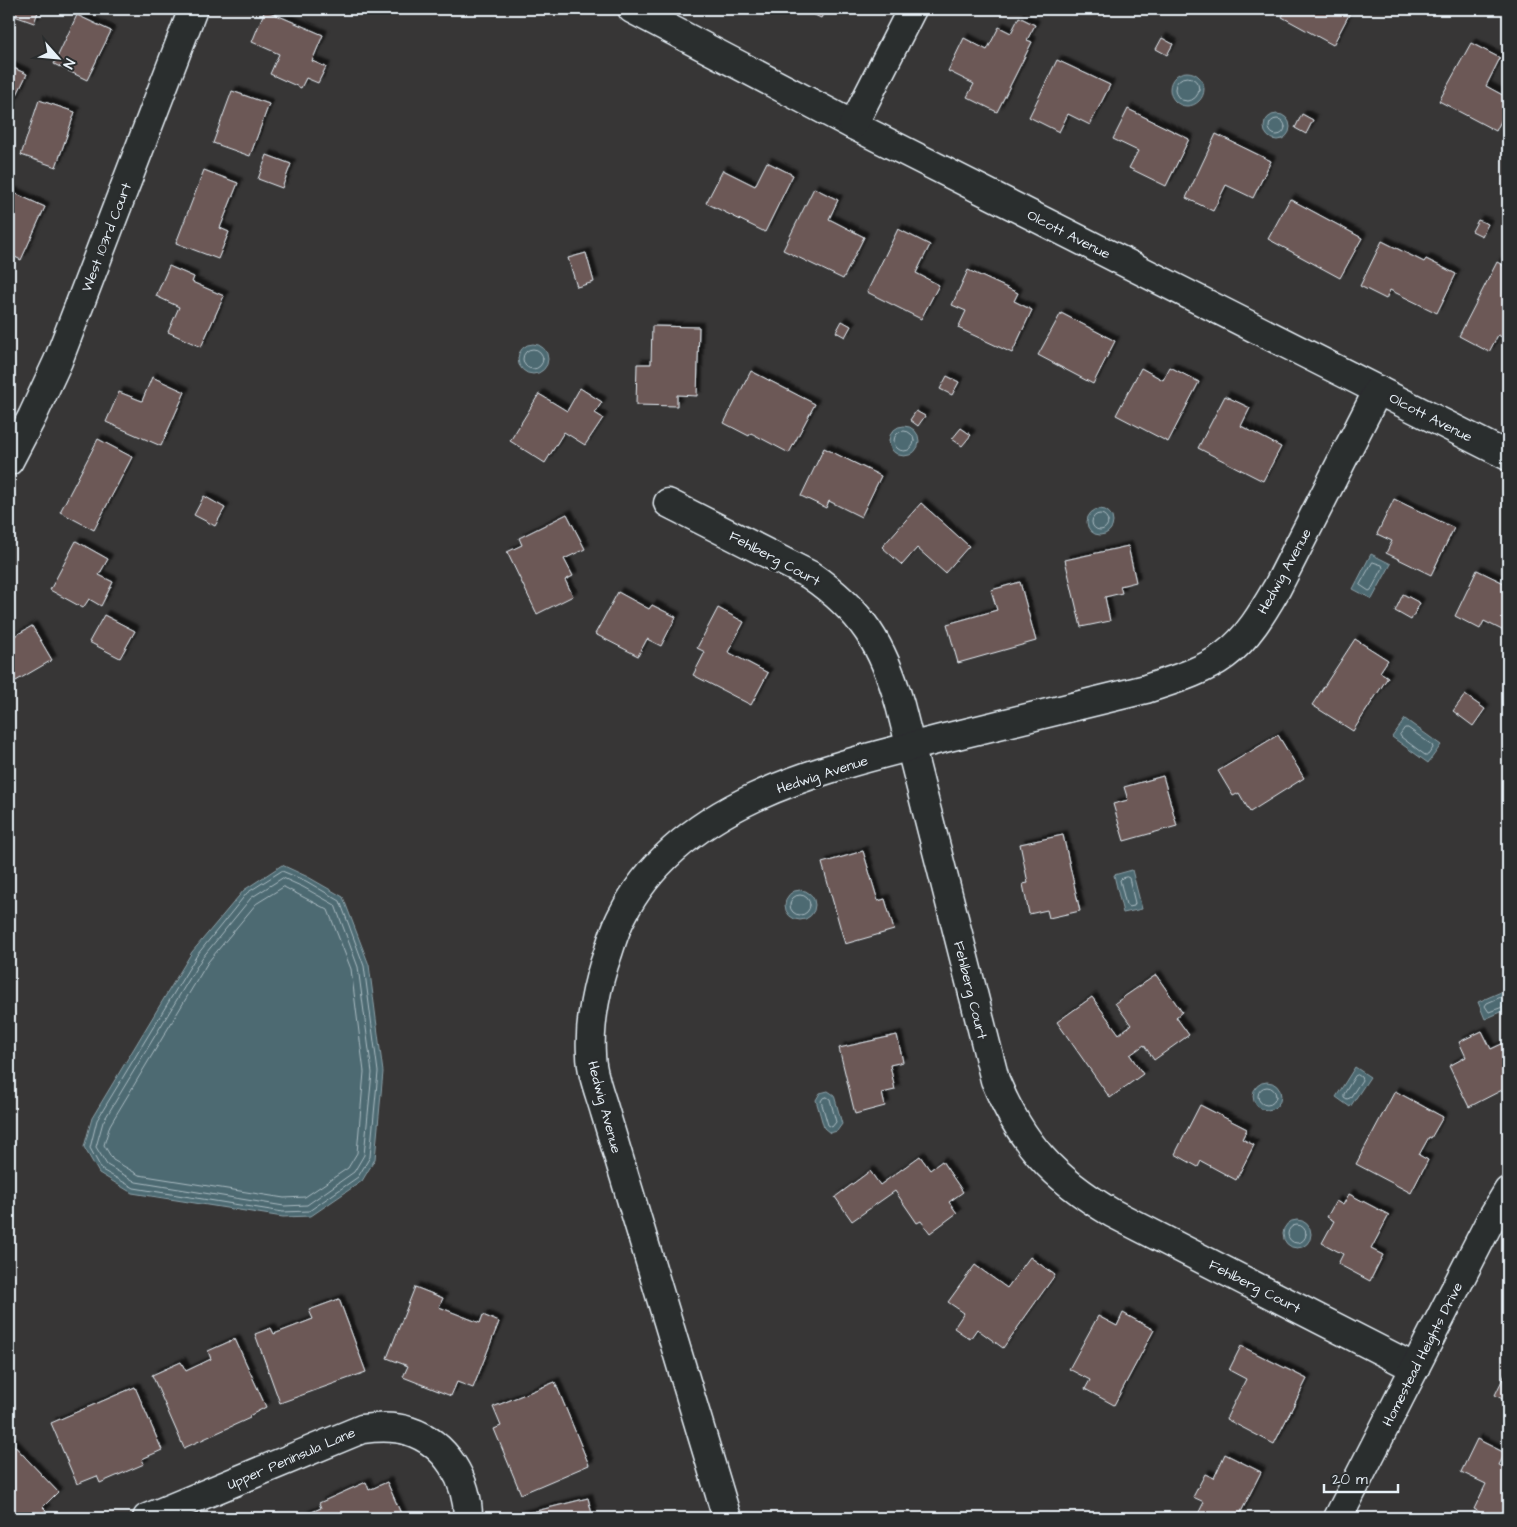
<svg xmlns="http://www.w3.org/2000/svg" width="1517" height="1527" viewBox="0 0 1517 1527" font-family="'Architects Daughter',sans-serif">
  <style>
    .water { fill: #4d6a72; stroke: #8ba0a8 }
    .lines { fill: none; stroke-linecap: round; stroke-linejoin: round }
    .shore { stroke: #aabbc2; stroke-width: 1 }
    .building { fill: #6c5957; stroke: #e8f1f8; filter: url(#shadow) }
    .minor-casing { stroke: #e8f1f8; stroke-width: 31 }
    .minor { stroke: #2a2d2e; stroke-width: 28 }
    .labels { text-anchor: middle; stroke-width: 5; stroke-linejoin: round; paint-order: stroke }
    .street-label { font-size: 14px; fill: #e8f1f8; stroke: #2a2d2e }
  </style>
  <defs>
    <filter id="shadow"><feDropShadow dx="4.5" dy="-4.5" stdDeviation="1" flood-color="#0009"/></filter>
  </defs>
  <rect width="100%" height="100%" fill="#373636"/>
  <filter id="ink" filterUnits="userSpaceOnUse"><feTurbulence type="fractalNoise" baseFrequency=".02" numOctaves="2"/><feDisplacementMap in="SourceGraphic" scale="10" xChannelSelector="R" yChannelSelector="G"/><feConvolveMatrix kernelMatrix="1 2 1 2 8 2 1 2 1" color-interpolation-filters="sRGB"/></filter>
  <g filter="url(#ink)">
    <!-- water -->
    <g class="water">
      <circle cx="1187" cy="89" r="17"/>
      <circle cx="1277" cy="127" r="13"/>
      <circle cx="533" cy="359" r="15"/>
      <circle cx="904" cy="441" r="15"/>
      <circle cx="1100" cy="522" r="13"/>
      <path d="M 1371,554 L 1391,564 L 1372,599 L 1353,589 Z"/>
      <path d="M 1405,719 L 1441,745 L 1428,763 L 1392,737 Z"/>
      <path d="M 282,865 L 308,877 L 343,897 L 369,965 L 383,1072 L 375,1159 L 362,1181 L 311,1216 L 283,1217 L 132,1193 L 99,1173 L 84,1147 L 92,1118 L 192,952 L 244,890 Z"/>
      <path d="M 1132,870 L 1142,909 L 1123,913 L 1114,875 Z"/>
      <circle cx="800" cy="905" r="15"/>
      <path d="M 1508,989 L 1508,1009 L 1485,1019 L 1478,1002 Z"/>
      <path d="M 1355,1067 L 1370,1077 L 1350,1107 L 1336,1097 Z"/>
      <circle cx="1267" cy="1096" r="14"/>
      <path d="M 828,1091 L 834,1095 L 842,1124 L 837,1131 L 830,1133 L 824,1128 L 816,1100 L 820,1093 Z"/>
      <circle cx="1297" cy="1234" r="14"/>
    </g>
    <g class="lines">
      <!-- shore -->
      <g class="shore">
        <circle cx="1187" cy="89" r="12"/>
        <circle cx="1277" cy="127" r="8"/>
        <circle cx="533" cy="359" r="10"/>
        <circle cx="904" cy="441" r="10"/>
        <circle cx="1100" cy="522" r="8"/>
        <path d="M 1373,562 L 1382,565 L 1383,568 L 1371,590 L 1369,591 L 1360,585 Z"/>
        <path d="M 1405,728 L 1408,728 L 1432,745 L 1433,748 L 1428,755 L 1425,755 L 1401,737 L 1400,735 Z"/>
        <path d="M 282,871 L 306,881 L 340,901 L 364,966 L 378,1072 L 370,1157 L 358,1177 L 309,1211 L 283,1212 L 134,1188 L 102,1170 L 90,1148 L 97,1120 L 197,955 L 247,893 Z"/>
        <path d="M 1127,877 L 1129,878 L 1135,903 L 1134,906 L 1129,907 L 1126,905 L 1120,880 L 1122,878 Z"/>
        <path d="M 283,878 L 303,887 L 335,905 L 358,967 L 372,1073 L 364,1155 L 354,1172 L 307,1205 L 284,1206 L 136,1182 L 107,1165 L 96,1147 L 103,1122 L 202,958 L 251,898 Z"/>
        <path d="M 284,887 L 328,910 L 351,969 L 364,1072 L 357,1153 L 348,1168 L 305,1197 L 284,1198 L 139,1175 L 113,1160 L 104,1145 L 110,1125 L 208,962 L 256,904 Z"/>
        <circle cx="800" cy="905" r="10"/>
        <path d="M 1508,994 L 1487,1003 L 1485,1006 L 1489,1012 L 1508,1005"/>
        <path d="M 1358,1075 L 1361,1077 L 1362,1080 L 1350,1098 L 1347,1099 L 1344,1097 L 1344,1094 L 1355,1076 Z"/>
        <circle cx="1267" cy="1096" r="9"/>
        <path d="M 827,1097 L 830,1099 L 836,1122 L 832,1127 L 828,1125 L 821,1101 L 823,1098 Z"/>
        <circle cx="1297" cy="1234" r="9"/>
      </g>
    </g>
    <!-- building -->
    <g class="building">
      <path d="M 9,9 L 39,9 L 34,23 L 9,14 Z"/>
      <path d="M 802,9 L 826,9 L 821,18 Z"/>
      <path d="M 1286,9 L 1352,9 L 1333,45 L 1282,17 Z"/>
      <path d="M 265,10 L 323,35 L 312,61 L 326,67 L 318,83 L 306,78 L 301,88 L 270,74 L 279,54 L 252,42 Z"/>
      <path d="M 77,15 L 111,31 L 87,80 L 54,64 Z"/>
      <path d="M 1019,17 L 1035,25 L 1027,40 L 1032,42 L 997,112 L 967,97 L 974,84 L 948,71 L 964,38 L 987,50 L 999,27 L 1011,33 Z"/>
      <path d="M 1162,38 L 1173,44 L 1167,55 L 1156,49 Z"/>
      <path d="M 1471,43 L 1500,58 L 1486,86 L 1508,98 L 1508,107 L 1496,131 L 1439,101 Z"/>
      <path d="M 1057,60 L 1110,85 L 1090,125 L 1068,114 L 1059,132 L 1029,117 Z"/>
      <path d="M 9,66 L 27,74 L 13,103 L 9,101 Z"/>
      <path d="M 232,91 L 269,104 L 250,156 L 213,143 Z"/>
      <path d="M 39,100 L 75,112 L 56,167 L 21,155 Z"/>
      <path d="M 1128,109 L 1189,139 L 1166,186 L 1129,168 L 1138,151 L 1113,139 Z"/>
      <path d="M 1302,114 L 1313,120 L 1306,134 L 1295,128 Z"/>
      <path d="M 1216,134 L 1271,161 L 1253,198 L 1226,185 L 1213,211 L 1186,198 Z"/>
      <path d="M 267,155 L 291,164 L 282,188 L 258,179 Z"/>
      <path d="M 767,162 L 793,175 L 765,232 L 706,203 L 723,170 L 755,186 Z"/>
      <path d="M 204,170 L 238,183 L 220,228 L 229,232 L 218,259 L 176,243 Z"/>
      <path d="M 814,188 L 838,200 L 829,219 L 864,237 L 843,279 L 783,250 Z"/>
      <path d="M 12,192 L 45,207 L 21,260 L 9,254 L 9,200 Z"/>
      <path d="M 1290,199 L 1362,238 L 1340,278 L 1268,239 Z"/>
      <path d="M 1478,220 L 1488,224 L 1482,236 L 1472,231 Z"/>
      <path d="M 898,229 L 930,245 L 916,273 L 939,285 L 921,319 L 867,292 Z"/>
      <path d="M 1382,241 L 1424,262 L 1426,259 L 1456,274 L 1437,313 L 1390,290 L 1386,299 L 1360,286 Z"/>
      <path d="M 586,253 L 594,282 L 577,287 L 568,258 Z"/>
      <path d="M 1497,262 L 1508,268 L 1508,340 L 1498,335 L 1489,352 L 1459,336 Z"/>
      <path d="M 169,266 L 194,277 L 192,282 L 224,296 L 201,347 L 168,332 L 179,307 L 156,296 Z"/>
      <path d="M 968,270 L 1018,293 L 1014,301 L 1032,310 L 1012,353 L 958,328 L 966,311 L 952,305 Z"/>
      <path d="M 1061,313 L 1115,341 L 1093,384 L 1038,355 Z"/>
      <path d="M 842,321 L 851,326 L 845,337 L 836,332 Z"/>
      <path d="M 652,326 L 699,327 L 697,396 L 677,395 L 677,406 L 636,405 L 637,364 L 651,364 Z"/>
      <path d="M 1170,367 L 1199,382 L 1168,442 L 1116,415 L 1141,368 L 1163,380 Z"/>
      <path d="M 751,371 L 815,404 L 789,453 L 751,433 L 749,436 L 724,423 Z"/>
      <path d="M 947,376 L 959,382 L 952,395 L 940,389 Z"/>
      <path d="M 152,377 L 185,392 L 161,446 L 106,422 L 119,392 L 142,401 Z"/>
      <path d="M 580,388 L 602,402 L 595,413 L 603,418 L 585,445 L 564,432 L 545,463 L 510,441 L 539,394 L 567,411 Z"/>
      <path d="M 1225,396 L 1250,408 L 1241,426 L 1281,447 L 1263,481 L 1198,448 Z"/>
      <path d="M 916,411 L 925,416 L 918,426 L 910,420 Z"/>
      <path d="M 961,428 L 971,435 L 962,446 L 952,439 Z"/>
      <path d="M 98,439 L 132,457 L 94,530 L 60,512 Z"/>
      <path d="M 824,448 L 881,476 L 861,517 L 829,501 L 826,508 L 801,496 Z"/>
      <path d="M 204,496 L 225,508 L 215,526 L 194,515 Z"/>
      <path d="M 1394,499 L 1454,528 L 1431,575 L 1386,553 L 1392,541 L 1377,534 Z"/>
      <path d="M 921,503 L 969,546 L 945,573 L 917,548 L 902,565 L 882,547 Z"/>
      <path d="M 567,514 L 585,549 L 564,559 L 573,576 L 565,580 L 573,596 L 537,614 L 507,552 L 522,545 L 519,538 Z"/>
      <path d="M 76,541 L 108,559 L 99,575 L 113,582 L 101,606 L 89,599 L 83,608 L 50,590 Z"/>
      <path d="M 1128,546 L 1136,582 L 1120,586 L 1122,593 L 1105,597 L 1110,621 L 1081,627 L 1065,560 Z"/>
      <path d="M 1477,570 L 1508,585 L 1508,633 L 1484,621 L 1480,629 L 1455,616 Z"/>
      <path d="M 1020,582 L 1036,641 L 958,663 L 947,624 L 997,610 L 991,590 Z"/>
      <path d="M 618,592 L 649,609 L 652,605 L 676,617 L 661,646 L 647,639 L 638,656 L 595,634 Z"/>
      <path d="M 1403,594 L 1420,603 L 1411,620 L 1395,611 Z"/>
      <path d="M 718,608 L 744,622 L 728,652 L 768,673 L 751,705 L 693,675 L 705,652 L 697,648 Z"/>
      <path d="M 104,615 L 135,631 L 120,658 L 89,642 Z"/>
      <path d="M 32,626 L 52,660 L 9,685 L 9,639 Z"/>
      <path d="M 1355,639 L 1388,660 L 1380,672 L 1388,677 L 1353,731 L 1312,705 Z"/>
      <path d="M 1465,695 L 1485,709 L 1473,726 L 1453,711 Z"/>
      <path d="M 1278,735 L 1304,778 L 1250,812 L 1239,793 L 1233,796 L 1218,771 Z"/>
      <path d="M 1163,776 L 1177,826 L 1124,841 L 1113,804 L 1128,800 L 1124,787 Z"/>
      <path d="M 1063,835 L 1080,911 L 1049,918 L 1047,910 L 1029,914 L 1023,884 L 1028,883 L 1020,844 Z"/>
      <path d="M 863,851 L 878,901 L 885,899 L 894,930 L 845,944 L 822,863 Z"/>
      <path d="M 1156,975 L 1182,1012 L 1176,1017 L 1189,1035 L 1154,1060 L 1144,1045 L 1130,1055 L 1143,1074 L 1110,1098 L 1057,1022 L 1092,997 L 1119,1034 L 1131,1025 L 1115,1003 Z"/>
      <path d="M 1482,1031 L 1491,1049 L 1508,1041 L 1508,1087 L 1469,1107 L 1449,1066 L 1466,1057 L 1459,1042 Z"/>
      <path d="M 897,1035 L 903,1062 L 890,1065 L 895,1090 L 882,1093 L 885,1106 L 855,1114 L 839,1048 Z"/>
      <path d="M 1395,1091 L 1443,1117 L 1431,1138 L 1429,1137 L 1419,1155 L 1428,1160 L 1411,1193 L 1356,1164 Z"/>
      <path d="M 1200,1105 L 1247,1129 L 1242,1139 L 1254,1145 L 1236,1180 L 1201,1161 L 1198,1167 L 1175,1154 Z"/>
      <path d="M 920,1156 L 930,1170 L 942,1161 L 963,1192 L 949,1202 L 957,1213 L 930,1233 L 921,1221 L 917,1223 L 895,1191 L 852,1221 L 835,1197 L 870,1171 L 880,1185 Z"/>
      <path d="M 1349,1194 L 1389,1215 L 1371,1249 L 1383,1255 L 1370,1281 L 1338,1264 L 1343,1254 L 1322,1243 L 1334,1221 L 1327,1217 L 1336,1201 L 1343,1205 Z"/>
      <path d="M 1030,1257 L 1055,1275 L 1003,1348 L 977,1329 L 970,1339 L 954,1328 L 964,1313 L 948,1302 L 975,1265 L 1007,1288 Z"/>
      <path d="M 415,1287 L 443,1298 L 439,1307 L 480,1323 L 483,1315 L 499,1322 L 473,1388 L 457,1382 L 451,1396 L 403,1377 L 408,1366 L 387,1358 Z"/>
      <path d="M 339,1299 L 366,1372 L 280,1403 L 255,1334 L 271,1328 L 274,1334 L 313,1319 L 309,1310 Z"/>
      <path d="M 1123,1313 L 1154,1330 L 1114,1405 L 1085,1389 L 1090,1380 L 1069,1369 L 1098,1316 L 1117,1326 Z"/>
      <path d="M 235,1339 L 266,1407 L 249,1416 L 250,1418 L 184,1448 L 152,1375 L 181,1362 L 186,1371 L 211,1359 L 208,1351 Z"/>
      <path d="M 1241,1346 L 1307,1379 L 1274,1444 L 1226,1419 L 1246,1379 L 1229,1370 Z"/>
      <path d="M 1508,1368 L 1508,1402 L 1495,1395 Z"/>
      <path d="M 555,1382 L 589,1465 L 521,1494 L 494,1429 L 501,1426 L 493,1407 Z"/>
      <path d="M 135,1387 L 162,1450 L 142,1459 L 144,1464 L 100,1483 L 97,1476 L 77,1484 L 51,1423 Z"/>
      <path d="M 1477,1439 L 1505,1453 L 1499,1465 L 1508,1469 L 1508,1518 L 1491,1518 L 1474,1509 L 1486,1484 L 1461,1472 Z"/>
      <path d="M 9,1440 L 58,1492 L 43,1507 L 46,1510 L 37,1518 L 9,1518 Z"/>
      <path d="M 1225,1454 L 1261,1472 L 1238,1518 L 1196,1518 L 1204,1502 L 1193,1497 L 1205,1474 L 1214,1478 Z"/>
      <path d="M 366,1482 L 369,1490 L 387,1482 L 403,1518 L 304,1518 L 303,1516 L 321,1508 L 319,1503 Z"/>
      <path d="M 588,1498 L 593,1518 L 516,1518 L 516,1516 Z"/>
    </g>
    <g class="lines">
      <!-- minor casing -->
      <g class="minor-casing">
        <g id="minor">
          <path d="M 632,9 L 853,125 L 1508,456"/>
          <path d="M 853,125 L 912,9"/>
          <path d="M 9,461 L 32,417 L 58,361 L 193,9"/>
          <path d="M 668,503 L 810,575 C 862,611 883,645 900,705 L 995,1080 C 1021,1143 1053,1178 1112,1213 L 1415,1368"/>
          <path d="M 147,1518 L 362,1429 C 378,1427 394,1426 409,1431 C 446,1443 468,1480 468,1518"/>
          <path d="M 727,1518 L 605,1112 C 600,1094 591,1073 591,1054 C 589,1022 597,983 608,953 C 612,940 616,927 622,916 C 681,798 833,766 949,737 C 1015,721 1081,705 1146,689 C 1173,680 1202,672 1225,655 C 1248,638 1263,612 1277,588 L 1378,390"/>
          <path d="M 1338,1518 L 1490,1221 L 1508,1191"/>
        </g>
      </g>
      <!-- minor -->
      <use href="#minor" class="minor"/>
    </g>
  </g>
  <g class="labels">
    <!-- street labels -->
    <g class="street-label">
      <text transform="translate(1069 234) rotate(27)" y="5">Olcott Avenue</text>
      <text transform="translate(106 237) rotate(-69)" y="5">West 103rd Court</text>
      <text transform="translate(1431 417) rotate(27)" y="5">Olcott Avenue</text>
      <text transform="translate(775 558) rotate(28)" y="5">Fehlberg Court</text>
      <text transform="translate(1284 571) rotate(-61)" y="5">Hedwig Avenue</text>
      <text transform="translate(822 774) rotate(-18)" y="5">Hedwig Avenue</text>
      <text transform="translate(971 990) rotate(76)" y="5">Fehlberg Court</text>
      <text transform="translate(605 1107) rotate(75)" y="5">Hedwig Avenue</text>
      <text transform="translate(1255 1286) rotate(27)" y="5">Fehlberg Court</text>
      <text transform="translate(1422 1354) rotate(-63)" y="5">Homestead Heights Drive</text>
      <text transform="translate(291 1458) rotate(-23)" y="5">Upper Peninsula Lane</text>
    </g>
  </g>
  <!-- margin -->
  <rect width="1517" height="1527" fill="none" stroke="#2a2d2e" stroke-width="30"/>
  <rect x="15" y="15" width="1487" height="1497" fill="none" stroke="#e8f1f8" stroke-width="2" filter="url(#ink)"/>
  <!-- north arrow -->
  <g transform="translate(58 58) rotate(117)" stroke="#2a2d2e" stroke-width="4" paint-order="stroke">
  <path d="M0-4L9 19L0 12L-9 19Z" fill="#e8f1f8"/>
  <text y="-8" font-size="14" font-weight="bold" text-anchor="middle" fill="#e8f1f8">N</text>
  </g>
  <!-- scale -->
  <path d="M1324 1484v8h74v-8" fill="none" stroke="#e8f1f8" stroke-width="2.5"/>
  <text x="1332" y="1484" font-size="15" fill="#e8f1f8" stroke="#2a2d2e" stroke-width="4" paint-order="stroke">20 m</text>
</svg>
